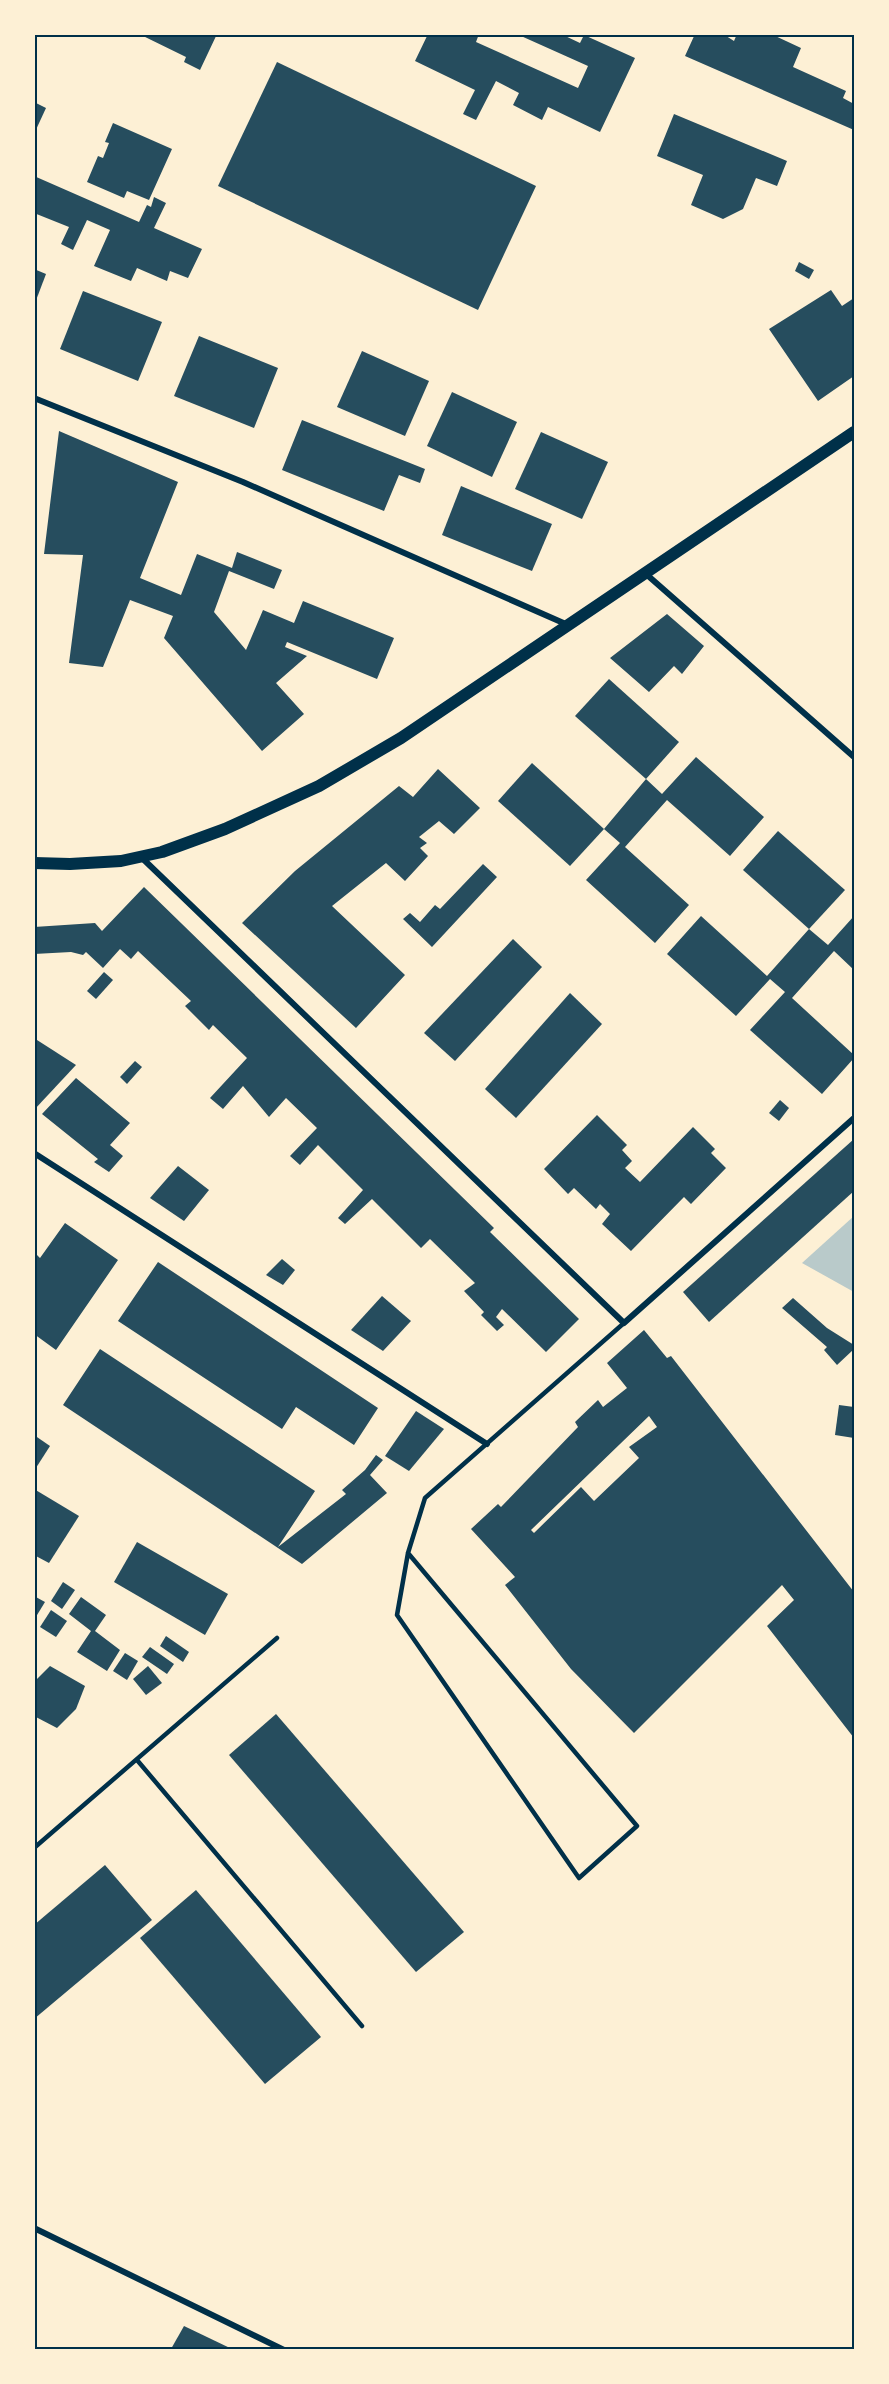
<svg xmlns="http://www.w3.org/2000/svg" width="889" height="2384" viewBox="0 0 889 2384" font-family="'IBM Plex Sans',sans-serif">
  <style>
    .green { fill: #b9caca }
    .building { fill: #264d5e; fill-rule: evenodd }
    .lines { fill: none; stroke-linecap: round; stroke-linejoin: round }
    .service { stroke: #003049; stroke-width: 4.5 }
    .minor { stroke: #003049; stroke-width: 6 }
    .secondary { stroke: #003049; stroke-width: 12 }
    .neatline { fill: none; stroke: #003049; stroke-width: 2 }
  </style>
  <rect width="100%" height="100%" fill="#fdf0d5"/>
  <!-- green -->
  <path class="green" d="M 854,1216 L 854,1292 L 802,1263 Z"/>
  <!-- building -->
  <g class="building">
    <path d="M 139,34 L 217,34 L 200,70 L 184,62 L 186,57 Z"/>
    <path d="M 428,34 L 479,34 L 476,42 L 578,88 L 588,66 L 521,36 L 522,34 L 561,34 L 580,43 L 584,35 L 635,58 L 600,132 L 548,107 L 542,120 L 513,105 L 519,93 L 496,81 L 476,120 L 463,114 L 475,90 L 415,61 Z"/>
    <path d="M 695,34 L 723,34 L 734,41 L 737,34 L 771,34 L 801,48 L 793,67 L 846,91 L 843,98 L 854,104 L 854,130 L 685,56 Z"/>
    <path d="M 277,62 L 536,186 L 478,310 L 218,186 Z"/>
    <path d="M 34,102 L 46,108 L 34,134 Z"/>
    <path d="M 674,114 L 787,161 L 777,186 L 756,178 L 743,209 L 723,219 L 691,205 L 703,175 L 657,156 Z"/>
    <path d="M 113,123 L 172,149 L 149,200 L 127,191 L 124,198 L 87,182 L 98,156 L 103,158 L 109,143 L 105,142 Z"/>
    <path d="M 34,176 L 139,222 L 147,205 L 151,207 L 154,197 L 166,203 L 154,228 L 202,249 L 188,278 L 170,271 L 167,281 L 137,268 L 131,281 L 94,266 L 110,230 L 87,220 L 73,250 L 61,244 L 69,227 L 34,213 Z"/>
    <path d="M 799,262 L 814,270 L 809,279 L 795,271 Z"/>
    <path d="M 34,269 L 46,274 L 35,303 L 34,303 Z"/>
    <path d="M 831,290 L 842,306 L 854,298 L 854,376 L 818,401 L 769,329 Z"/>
    <path d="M 83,291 L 162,322 L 138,381 L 60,349 Z"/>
    <path d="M 199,336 L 278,368 L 254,428 L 174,396 Z"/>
    <path d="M 362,351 L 429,381 L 405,436 L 337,407 Z"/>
    <path d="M 452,392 L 517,422 L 492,477 L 427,446 Z"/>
    <path d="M 302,420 L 425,469 L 420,483 L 399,475 L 384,511 L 282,470 Z"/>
    <path d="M 59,431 L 178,482 L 140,578 L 181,595 L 197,554 L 232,568 L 237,552 L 282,570 L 274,589 L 229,571 L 214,612 L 246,650 L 263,610 L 294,623 L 303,601 L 394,638 L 377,679 L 287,642 L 285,647 L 307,656 L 276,683 L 304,714 L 262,751 L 164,638 L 173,616 L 130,600 L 103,667 L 69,663 L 83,555 L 44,554 Z"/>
    <path d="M 541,432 L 608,462 L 582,519 L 515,489 Z"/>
    <path d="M 461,486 L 552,524 L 532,571 L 442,535 Z"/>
    <path d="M 667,614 L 704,646 L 682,674 L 674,666 L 649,692 L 610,658 Z"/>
    <path d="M 609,679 L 679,742 L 646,779 L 575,716 Z"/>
    <path d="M 696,757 L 764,817 L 730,856 L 667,800 L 625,847 L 689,905 L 655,943 L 586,880 L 620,843 L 604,829 L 646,779 L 662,794 Z"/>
    <path d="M 532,763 L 604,829 L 570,866 L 498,801 Z"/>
    <path d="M 438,769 L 480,808 L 454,834 L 439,821 L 419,837 L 427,843 L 420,848 L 428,856 L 405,881 L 386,863 L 332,906 L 405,975 L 356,1028 L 242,923 L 295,871 L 399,786 L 413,797 Z"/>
    <path d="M 778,831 L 845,890 L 809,929 L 743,870 Z"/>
    <path d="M 483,864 L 497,877 L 432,947 L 403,919 L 410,913 L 420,922 L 435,905 L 440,909 Z"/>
    <path d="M 144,887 L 494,1228 L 490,1232 L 579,1319 L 546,1352 L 502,1309 L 496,1317 L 504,1325 L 497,1331 L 481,1315 L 484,1312 L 464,1291 L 475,1283 L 430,1239 L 421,1248 L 372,1199 L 345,1224 L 338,1218 L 363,1190 L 318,1145 L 300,1165 L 290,1156 L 317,1128 L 286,1098 L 269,1117 L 243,1086 L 223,1109 L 210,1098 L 247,1058 L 213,1025 L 209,1030 L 185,1006 L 191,1001 L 138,951 L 131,959 L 120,949 L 103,968 L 86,952 L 83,955 L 71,952 L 34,954 L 34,927 L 95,923 L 102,931 Z"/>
    <path d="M 701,916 L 767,976 L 809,929 L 828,945 L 854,916 L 854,970 L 834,951 L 792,998 L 854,1055 L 854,1058 L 822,1094 L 750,1030 L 785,992 L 770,979 L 736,1016 L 667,954 Z"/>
    <path d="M 513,939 L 542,967 L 455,1061 L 424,1033 Z"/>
    <path d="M 104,972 L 113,980 L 96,999 L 87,991 Z"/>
    <path d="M 570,993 L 602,1024 L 516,1118 L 485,1089 Z"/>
    <path d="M 37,1040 L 76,1065 L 34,1110 L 34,1043 Z"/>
    <path d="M 135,1061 L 142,1067 L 127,1084 L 120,1077 Z"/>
    <path d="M 76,1078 L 130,1123 L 110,1145 L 123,1156 L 109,1172 L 94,1162 L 98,1159 L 42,1114 Z"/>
    <path d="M 780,1100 L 789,1108 L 779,1121 L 769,1113 Z"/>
    <path d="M 597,1115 L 627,1145 L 622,1150 L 632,1161 L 625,1168 L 640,1182 L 693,1127 L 715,1149 L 711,1153 L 726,1168 L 691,1204 L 684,1197 L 631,1251 L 602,1224 L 610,1214 L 600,1204 L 596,1209 L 574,1188 L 568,1194 L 544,1169 Z"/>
    <path d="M 854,1139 L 854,1191 L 709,1322 L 683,1292 Z"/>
    <path d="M 178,1166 L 209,1190 L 184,1221 L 150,1198 Z"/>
    <path d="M 65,1223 L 118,1260 L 56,1350 L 34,1334 L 34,1258 L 37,1255 L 40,1258 Z"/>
    <path d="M 282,1259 L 295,1270 L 283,1285 L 266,1275 Z"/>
    <path d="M 158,1262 L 378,1408 L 354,1445 L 296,1407 L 282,1429 L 118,1321 Z"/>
    <path d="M 382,1296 L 411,1321 L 383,1351 L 351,1330 Z"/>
    <path d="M 793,1298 L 827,1328 L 854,1345 L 854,1349 L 837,1365 L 824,1350 L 827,1347 L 782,1308 Z"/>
    <path d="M 644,1330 L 667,1358 L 671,1356 L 854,1592 L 854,1738 L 767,1626 L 794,1600 L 782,1585 L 634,1733 L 571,1669 L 505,1585 L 515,1577 L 471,1529 L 498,1504 L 501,1507 L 578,1427 L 575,1422 L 598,1400 L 603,1407 L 627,1388 L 607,1363 ZM 649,1416 L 657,1427 L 629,1447 L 639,1458 L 594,1501 L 581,1487 L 534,1533 L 531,1530 Z"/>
    <path d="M 100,1349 L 315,1491 L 278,1547 L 346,1494 L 342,1490 L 365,1470 L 376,1455 L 383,1460 L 370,1475 L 387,1493 L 302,1564 L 63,1405 Z"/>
    <path d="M 839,1405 L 854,1407 L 854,1438 L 835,1435 Z"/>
    <path d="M 416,1411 L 444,1429 L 409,1471 L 385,1456 Z"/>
    <path d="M 34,1435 L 50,1446 L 34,1471 Z"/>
    <path d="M 34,1489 L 79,1516 L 49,1563 L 34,1555 Z"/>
    <path d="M 137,1542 L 228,1594 L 205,1635 L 114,1582 Z"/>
    <path d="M 63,1582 L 75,1590 L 62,1609 L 51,1601 Z"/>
    <path d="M 34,1596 L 45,1602 L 34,1620 Z"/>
    <path d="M 81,1597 L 106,1615 L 95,1631 L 120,1650 L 107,1671 L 77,1652 L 91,1631 L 69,1614 Z"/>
    <path d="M 51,1610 L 67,1621 L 56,1637 L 40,1627 Z"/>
    <path d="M 166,1636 L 189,1652 L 183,1662 L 160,1646 Z"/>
    <path d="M 150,1647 L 174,1664 L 167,1674 L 142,1657 Z"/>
    <path d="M 125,1653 L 138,1661 L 127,1680 L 113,1671 Z"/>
    <path d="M 50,1666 L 85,1686 L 76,1709 L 57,1728 L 34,1716 L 34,1682 Z"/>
    <path d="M 148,1666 L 162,1683 L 146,1695 L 133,1679 Z"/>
    <path d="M 276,1714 L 464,1932 L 416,1972 L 229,1755 Z"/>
    <path d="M 105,1865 L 152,1920 L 34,2019 L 34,1925 Z"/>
    <path d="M 196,1890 L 321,2037 L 265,2084 L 140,1938 Z"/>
    <path d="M 184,2326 L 232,2349 L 171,2349 Z"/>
  </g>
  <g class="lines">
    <!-- service -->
    <g class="service">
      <path d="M 408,1553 L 637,1826 L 579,1878 L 397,1615 L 408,1553 L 425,1498 L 624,1323"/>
      <path d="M 137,1760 L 362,2026"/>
      <path d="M 34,1848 L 277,1638"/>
    </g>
    <!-- minor -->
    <g class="minor">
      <path d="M 34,398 L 243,482 L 568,625"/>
      <path d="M 646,574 L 854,757"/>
      <path d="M 141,857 L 624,1323 L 854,1118"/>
      <path d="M 34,1153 L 487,1444"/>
      <path d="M 34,2228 L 284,2350"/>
    </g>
    <!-- secondary -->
    <path class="secondary" d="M 34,863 L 70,864 L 121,861 L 162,852 L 225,829 L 319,786 L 401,738 L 854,432"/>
  </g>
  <!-- border -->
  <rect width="889" height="2384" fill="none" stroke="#fdf0d5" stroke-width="72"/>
  <rect x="36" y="36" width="817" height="2312" class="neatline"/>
</svg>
